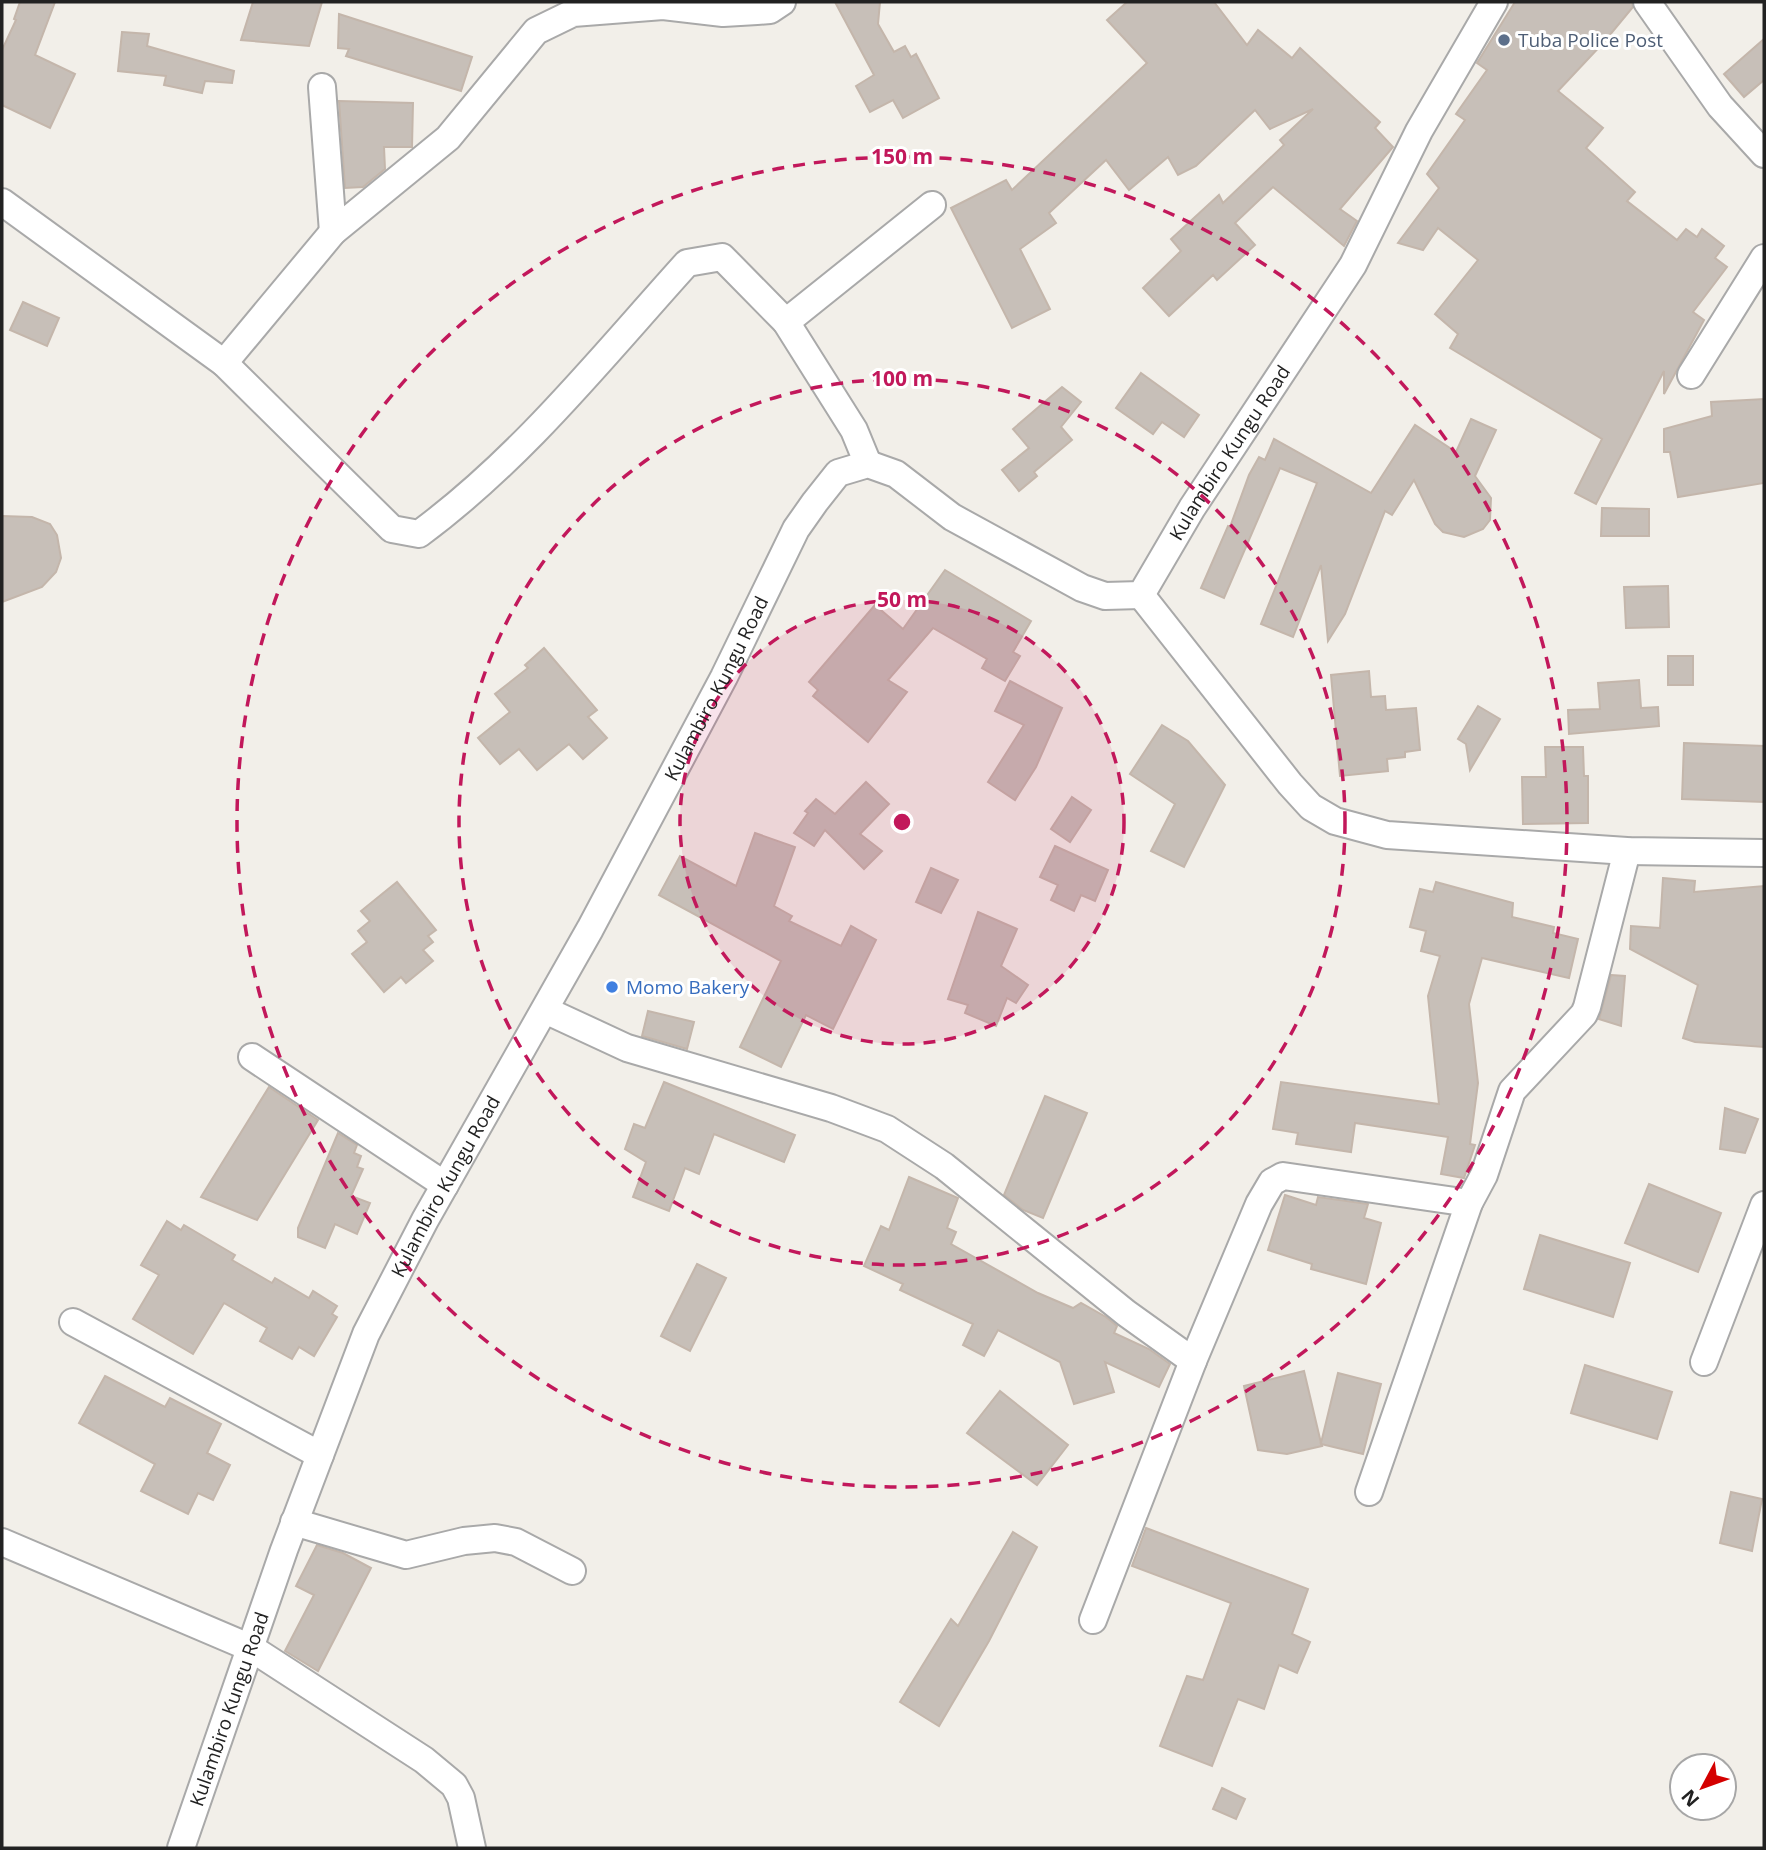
<svg xmlns="http://www.w3.org/2000/svg" width="1766" height="1850" viewBox="0 0 1766 1850" font-family="'Open Sans',sans-serif">
  <style>
    .building { fill: #c7bfb8; stroke: #c4b6ab; stroke-width: 2 }
    .lines { fill: none; stroke-linecap: round; stroke-linejoin: round }
    .street-casing { stroke: #a9a9a9; stroke-width: 30 }
    .street { stroke: #fff; stroke-width: 26 }
    .ring { fill: none; stroke: #c2185b; stroke-width: 3.5; stroke-dasharray: 12 9 }
    .service-dot { fill: #5c6f8a; stroke: #fff; stroke-width: 2.5 }
    .shop-dot { fill: #3f7fe0; stroke: #fff; stroke-width: 2.5 }
    .labels { text-anchor: middle; stroke-width: 6; stroke-linejoin: round; paint-order: stroke }
    .service-label { font-size: 19px; fill: #4e5e75; stroke: #fff; text-anchor: start }
    .street-label { font-size: 19px; fill: #222; stroke: #fff }
    .shop-label { font-size: 19px; fill: #366cbe; stroke: #fff; text-anchor: start }
    .centre { fill: #c2185b; stroke: #fff; stroke-width: 3.5 }
    .ring-label { font-size: 21px; text-anchor: middle; font-weight: bold; fill: #c2185b; stroke: #fff; stroke-width: 6; stroke-linejoin: round; paint-order: stroke }
  </style>
  <rect width="100%" height="100%" fill="#f2efe9"/>
  <!-- building -->
  <g class="building">
    <path d="M 20,2 L 55,2 L 35,55 L 75,74 L 50,128 L 2,105 L 2,50 L 16,20 L 14,19 Z"/>
    <path d="M 253,2 L 322,2 L 309,46 L 241,40 Z"/>
    <path d="M 835,2 L 880,2 L 878,24 L 894,52 L 905,46 L 911,57 L 916,54 L 939,98 L 903,118 L 893,100 L 870,112 L 856,86 L 874,75 Z"/>
    <path d="M 1127,2 L 1214,2 L 1247,45 L 1258,30 L 1292,58 L 1300,48 L 1380,122 L 1375,128 L 1393,147 L 1340,209 L 1357,221 L 1344,246 L 1273,187 L 1235,223 L 1255,245 L 1217,280 L 1213,275 L 1169,316 L 1143,288 L 1181,251 L 1171,239 L 1219,195 L 1223,203 L 1284,145 L 1280,140 L 1313,109 L 1270,129 L 1255,110 L 1196,166 L 1178,175 L 1168,157 L 1129,190 L 1106,160 L 1049,213 L 1056,223 L 1020,249 L 1050,309 L 1012,328 L 951,208 L 1006,180 L 1012,190 L 1147,63 L 1107,20 Z"/>
    <path d="M 1515,2 L 1632,2 L 1633,7 L 1604,42 L 1558,91 L 1603,128 L 1586,148 L 1635,192 L 1627,201 L 1677,240 L 1686,229 L 1697,237 L 1702,229 L 1724,246 L 1715,258 L 1727,267 L 1693,312 L 1704,320 L 1664,394 L 1664,371 L 1596,504 L 1575,493 L 1602,439 L 1450,348 L 1458,334 L 1435,314 L 1478,260 L 1438,228 L 1423,250 L 1398,243 L 1439,188 L 1427,174 L 1465,120 L 1456,114 L 1487,70 L 1477,63 Z"/>
    <path d="M 339,14 L 472,57 L 461,91 L 346,56 L 349,49 L 338,48 Z"/>
    <path d="M 122,32 L 149,34 L 147,46 L 234,71 L 232,83 L 205,81 L 202,93 L 164,85 L 166,76 L 118,71 Z"/>
    <path d="M 1764,39 L 1764,80 L 1744,97 L 1724,74 Z"/>
    <path d="M 339,101 L 413,103 L 412,147 L 384,147 L 385,169 L 363,187 L 345,188 Z"/>
    <path d="M 23,302 L 59,318 L 47,346 L 10,330 Z"/>
    <path d="M 1141,373 L 1199,415 L 1184,437 L 1162,422 L 1153,434 L 1116,408 Z"/>
    <path d="M 1062,387 L 1081,402 L 1061,427 L 1072,440 L 1034,472 L 1037,476 L 1019,491 L 1002,470 L 1029,448 L 1013,429 Z"/>
    <path d="M 1764,399 L 1764,483 L 1678,497 L 1670,452 L 1664,452 L 1664,429 L 1712,416 L 1711,402 Z"/>
    <path d="M 1471,419 L 1496,430 L 1475,476 L 1491,498 L 1490,520 L 1483,529 L 1464,537 L 1443,532 L 1435,524 L 1414,480 L 1392,515 L 1385,511 L 1345,614 L 1328,641 L 1321,565 L 1293,637 L 1261,624 L 1317,483 L 1280,468 L 1224,598 L 1201,588 L 1228,526 L 1230,527 L 1249,475 L 1259,457 L 1265,460 L 1274,439 L 1371,493 L 1415,425 L 1456,452 Z"/>
    <path d="M 1602,508 L 1649,509 L 1649,536 L 1601,536 Z"/>
    <path d="M 2,516 L 32,517 L 50,524 L 57,535 L 61,558 L 56,572 L 42,587 L 2,602 Z"/>
    <path d="M 945,570 L 1031,621 L 1013,652 L 1020,656 L 1005,681 L 982,668 L 987,659 L 933,628 L 888,680 L 907,692 L 868,742 L 813,696 L 818,690 L 809,682 L 875,605 L 903,629 Z"/>
    <path d="M 1668,586 L 1669,627 L 1626,628 L 1624,587 Z"/>
    <path d="M 544,648 L 597,710 L 588,717 L 607,738 L 583,759 L 569,744 L 537,770 L 519,749 L 500,764 L 478,738 L 510,712 L 495,694 L 528,668 L 525,665 Z"/>
    <rect x="1668" y="656" width="25" height="29"/>
    <path d="M 1369,671 L 1371,697 L 1385,696 L 1386,710 L 1416,708 L 1420,750 L 1405,752 L 1405,757 L 1387,759 L 1388,771 L 1340,776 L 1331,675 Z"/>
    <path d="M 1639,680 L 1641,708 L 1658,707 L 1659,726 L 1569,734 L 1568,710 L 1600,709 L 1598,683 Z"/>
    <path d="M 1010,681 L 1062,708 L 1036,767 L 1015,800 L 988,782 L 1024,725 L 995,711 Z"/>
    <path d="M 1478,706 L 1500,719 L 1470,770 L 1466,744 L 1458,739 Z"/>
    <path d="M 1162,725 L 1188,741 L 1225,785 L 1184,867 L 1151,851 L 1175,804 L 1130,774 Z"/>
    <path d="M 1684,743 L 1764,746 L 1764,802 L 1682,799 Z"/>
    <path d="M 1545,747 L 1583,747 L 1584,776 L 1588,776 L 1588,823 L 1523,824 L 1522,777 L 1546,777 Z"/>
    <path d="M 866,782 L 889,804 L 860,834 L 882,851 L 864,869 L 825,830 L 814,846 L 794,833 L 808,813 L 805,811 L 816,799 L 835,814 Z"/>
    <path d="M 1072,797 L 1091,810 L 1070,842 L 1051,829 Z"/>
    <path d="M 755,833 L 795,847 L 774,906 L 792,916 L 789,921 L 841,946 L 851,926 L 876,940 L 833,1029 L 806,1015 L 781,1067 L 740,1047 L 781,961 L 659,895 L 680,856 L 736,886 Z"/>
    <path d="M 1055,846 L 1108,870 L 1095,901 L 1081,895 L 1074,911 L 1051,900 L 1058,885 L 1040,877 Z"/>
    <path d="M 931,868 L 958,880 L 941,913 L 916,902 Z"/>
    <path d="M 1663,878 L 1695,881 L 1694,892 L 1764,886 L 1764,1047 L 1695,1042 L 1683,1038 L 1698,985 L 1630,949 L 1631,926 L 1660,928 Z"/>
    <path d="M 397,882 L 436,930 L 428,936 L 433,942 L 423,950 L 433,961 L 406,983 L 401,977 L 384,992 L 352,954 L 367,942 L 358,931 L 370,921 L 361,911 Z"/>
    <path d="M 1436,882 L 1513,903 L 1512,917 L 1554,927 L 1553,933 L 1578,939 L 1569,978 L 1482,958 L 1469,1004 L 1478,1083 L 1470,1144 L 1475,1145 L 1464,1178 L 1441,1174 L 1448,1137 L 1355,1123 L 1351,1152 L 1296,1144 L 1298,1133 L 1273,1129 L 1281,1082 L 1439,1104 L 1428,996 L 1440,956 L 1421,951 L 1426,931 L 1410,927 L 1420,889 L 1433,892 Z"/>
    <path d="M 978,912 L 1017,929 L 1001,966 L 1028,985 L 1016,1003 L 1007,998 L 996,1026 L 965,1013 L 968,1005 L 948,999 Z"/>
    <path d="M 1611,975 L 1625,976 L 1621,1026 L 1599,1019 Z"/>
    <path d="M 648,1011 L 694,1022 L 687,1049 L 642,1036 Z"/>
    <path d="M 664,1082 L 795,1135 L 784,1162 L 714,1134 L 699,1174 L 685,1168 L 669,1211 L 633,1197 L 646,1162 L 625,1149 L 634,1124 L 645,1128 Z"/>
    <path d="M 269,1087 L 318,1120 L 257,1220 L 201,1197 Z"/>
    <path d="M 1045,1096 L 1087,1113 L 1043,1218 L 1023,1210 L 1004,1195 Z"/>
    <path d="M 1725,1108 L 1758,1119 L 1745,1153 L 1720,1149 Z"/>
    <path d="M 338,1133 L 357,1145 L 354,1153 L 361,1156 L 357,1167 L 363,1169 L 351,1196 L 370,1203 L 357,1234 L 335,1224 L 325,1248 L 298,1237 L 298,1228 Z"/>
    <path d="M 909,1177 L 958,1198 L 947,1228 L 956,1232 L 951,1244 L 1038,1293 L 1073,1308 L 1081,1303 L 1106,1317 L 1117,1326 L 1114,1333 L 1149,1349 L 1170,1364 L 1159,1387 L 1105,1362 L 1114,1392 L 1074,1404 L 1060,1362 L 998,1330 L 984,1356 L 963,1345 L 973,1324 L 900,1290 L 903,1284 L 864,1266 L 881,1226 L 889,1230 Z"/>
    <path d="M 1649,1184 L 1721,1213 L 1698,1272 L 1625,1243 Z"/>
    <path d="M 1285,1195 L 1316,1205 L 1318,1197 L 1368,1204 L 1364,1218 L 1381,1223 L 1366,1284 L 1311,1269 L 1312,1264 L 1268,1250 Z"/>
    <path d="M 167,1221 L 181,1230 L 184,1225 L 235,1255 L 232,1260 L 272,1283 L 275,1278 L 309,1298 L 313,1291 L 337,1306 L 332,1314 L 337,1317 L 314,1356 L 299,1347 L 292,1359 L 260,1341 L 267,1328 L 224,1303 L 193,1354 L 133,1319 L 159,1275 L 141,1265 Z"/>
    <path d="M 1540,1235 L 1630,1263 L 1613,1317 L 1524,1289 Z"/>
    <path d="M 697,1264 L 726,1278 L 690,1351 L 661,1336 Z"/>
    <path d="M 1585,1365 L 1672,1392 L 1657,1439 L 1571,1413 Z"/>
    <path d="M 1304,1371 L 1321,1443 L 1338,1373 L 1381,1384 L 1363,1454 L 1321,1444 L 1322,1446 L 1287,1454 L 1258,1450 L 1244,1386 Z"/>
    <path d="M 105,1376 L 165,1407 L 170,1398 L 221,1424 L 207,1453 L 230,1465 L 213,1500 L 198,1493 L 188,1514 L 141,1491 L 155,1464 L 79,1423 Z"/>
    <path d="M 1000,1391 L 1068,1445 L 1037,1485 L 967,1433 Z"/>
    <path d="M 1731,1492 L 1762,1499 L 1752,1551 L 1720,1543 Z"/>
    <path d="M 1146,1528 L 1308,1589 L 1292,1634 L 1310,1642 L 1297,1673 L 1279,1665 L 1264,1709 L 1238,1699 L 1212,1766 L 1160,1746 L 1187,1676 L 1203,1680 L 1231,1603 L 1132,1566 Z"/>
    <path d="M 1013,1532 L 1037,1547 L 989,1641 L 939,1726 L 900,1702 L 951,1619 L 958,1626 Z"/>
    <path d="M 317,1545 L 343,1553 L 371,1568 L 318,1671 L 285,1651 L 314,1595 L 296,1586 Z"/>
    <path d="M 1222,1788 L 1245,1799 L 1236,1819 L 1213,1809 Z"/>
  </g>
  <g class="lines">
    <!-- street casing -->
    <g class="street-casing">
      <g id="street">
        <path d="M 1647,2 L 1720,106 L 1764,154"/>
        <path d="M 322,87 L 333,232"/>
        <path d="M 2,202 L 224,363 L 333,232 L 448,138 L 536,31 L 573,13 L 663,6 L 723,13 L 757,11 L 770,10 L 782,2"/>
        <path d="M 224,363 L 392,529 L 419,534 C 522,458 602,357 687,263 L 722,257 L 786,322"/>
        <path d="M 1691,375 L 1764,258"/>
        <path d="M 868,464 L 854,430 L 786,322 L 932,205"/>
        <path d="M 1141,595 L 1290,784 L 1311,807 L 1335,821 L 1387,835 L 1627,851 L 1764,853"/>
        <path d="M 545,1010 L 627,1048 L 831,1108 L 887,1129 L 944,1166 L 1126,1313 L 1193,1361"/>
        <path d="M 252,1057 L 445,1185"/>
        <path d="M 73,1322 L 320,1455"/>
        <path d="M 1704,1362 L 1764,1205"/>
        <path d="M 1369,1492 L 1469,1203 L 1484,1175 L 1512,1091 L 1584,1014 L 1587,1007 L 1627,851"/>
        <path d="M 294,1522 L 406,1555 L 464,1541 L 495,1538 L 516,1542 L 572,1571"/>
        <path d="M 2,1542 L 251,1648 L 424,1760 L 454,1785 L 461,1798 L 472,1848"/>
        <path d="M 1093,1620 L 1193,1361 L 1259,1204 L 1272,1182 L 1283,1176 L 1469,1203"/>
        <path id="s1" d="M 181,1848 L 284,1550 L 366,1334 L 425,1220 L 590,929 L 724,677 L 796,529 L 815,502 L 838,473 L 868,464 L 896,474 L 952,517 L 1082,588 L 1105,596 L 1141,595 L 1192,508 L 1353,265 L 1419,131 L 1494,2"/>
      </g>
    </g>
    <!-- street -->
    <use href="#street" class="street"/>
  </g>
  <!-- distance rings -->
  <circle cx="902" cy="822" r="222" fill="#c2185b" fill-opacity=".12"/>
  <g class="ring">
    <circle cx="902" cy="822" r="222"/>
    <circle cx="902" cy="822" r="443"/>
    <circle cx="902" cy="822" r="665"/>
  </g>
  <!-- markers -->
  <circle class="service-dot" cx="1504" cy="40" r="7"/>
  <circle class="shop-dot" cx="612" cy="987" r="7"/>
  <g class="labels">
    <!-- service labels -->
    <g class="service-label">
      <text x="1518" y="47">Tuba Police Post</text>
    </g>
    <!-- street labels -->
    <g class="street-label">
      <text dy="7" stroke="none"><textPath href="#s1" startOffset="2037">Kulambiro Kungu Road</textPath></text>
      <text dy="7" stroke="none"><textPath href="#s1" startOffset="1281">Kulambiro Kungu Road</textPath></text>
      <text dy="7" stroke="none"><textPath href="#s1" startOffset="714">Kulambiro Kungu Road</textPath></text>
      <text dy="7" stroke="none"><textPath href="#s1" startOffset="147">Kulambiro Kungu Road</textPath></text>
    </g>
    <!-- shop labels -->
    <g class="shop-label">
      <text x="626" y="994">Momo Bakery</text>
    </g>
  </g>
  <circle cx="902" cy="822" r="10" class="centre"/>
  <g class="ring-label">
    <text x="902" y="164">150 m</text>
    <text x="902" y="386">100 m</text>
    <text x="902" y="607">50 m</text>
  </g>
  <!-- border -->
  <rect width="1766" height="1850" fill="none" stroke="#222222" stroke-width="7"/>
  <!-- north arrow -->
  <g transform="translate(1703 1787) rotate(229)"><circle r="33" fill="#ffffff" stroke="#a7a7a7" stroke-width="2"/>
  <path d="M0-5L12 26L0 18L-12 26Z" fill="#d40000"/>
  <text y="-10" font-size="19" font-weight="bold" text-anchor="middle" fill="#222222">N</text>
  </g>
</svg>
